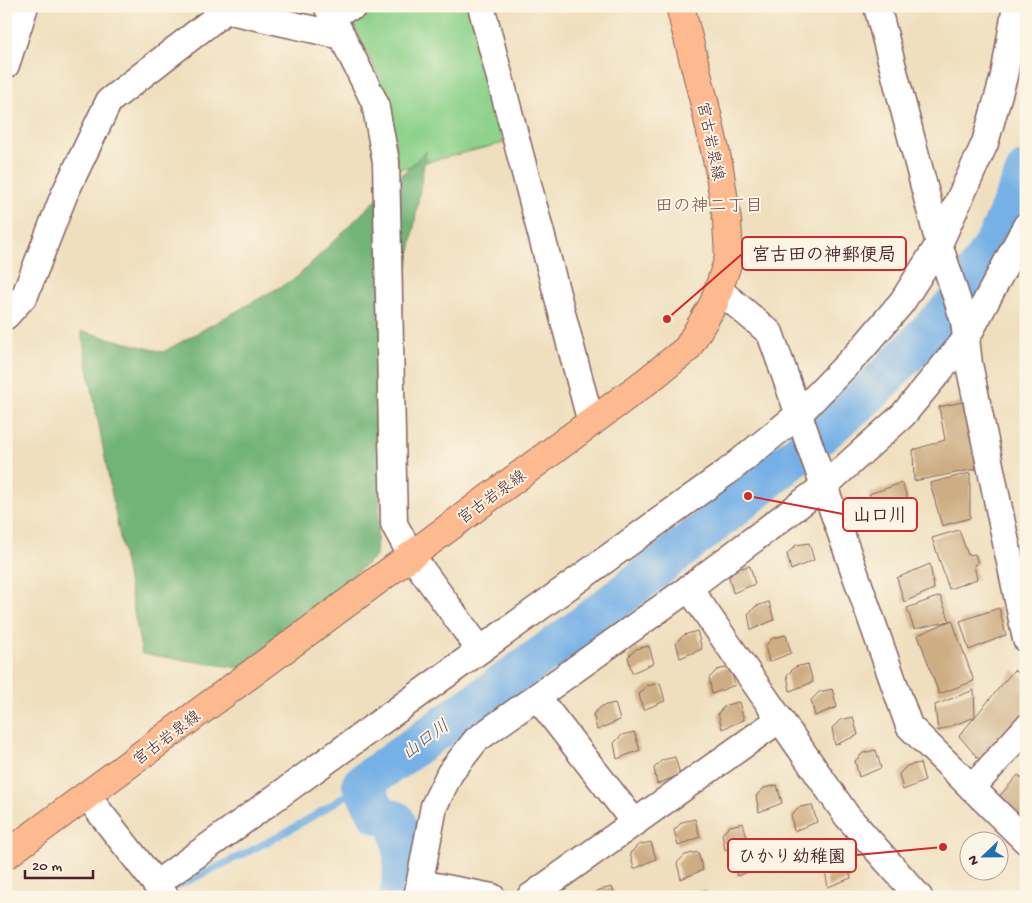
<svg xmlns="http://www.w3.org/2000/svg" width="1032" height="903" viewBox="0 0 1032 903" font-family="'Gochi Hand','Klee One',sans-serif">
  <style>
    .green { fill: #8ed28b; stroke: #6c785b }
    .forest { fill: #72b477; stroke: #5e6a51 }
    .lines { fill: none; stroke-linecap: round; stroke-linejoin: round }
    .stream { stroke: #74b0e6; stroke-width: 7 }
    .river { stroke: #74b0e6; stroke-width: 40 }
    .building { fill: #cdae84 }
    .street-casing { stroke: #84625e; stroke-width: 29 }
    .primary-casing { stroke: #84625e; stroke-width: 30 }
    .street { stroke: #fff; stroke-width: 26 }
    .primary { stroke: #fcba8e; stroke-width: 28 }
    .labels { text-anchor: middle; stroke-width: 4; stroke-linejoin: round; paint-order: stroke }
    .street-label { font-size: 16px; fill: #4a1f2b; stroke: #fcf5e5 }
    .neighbourhood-label { font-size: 18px; fill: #78514a; stroke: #fcf5e5 }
    .water-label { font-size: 18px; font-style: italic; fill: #59526c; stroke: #fcf5e5 }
    .leader { fill: none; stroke: #d62828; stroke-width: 2 }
    .callout-dot { fill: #d62828; stroke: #fcf5e5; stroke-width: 2 }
    .callout { fill: #fcf5e5; stroke: #d62828; stroke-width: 2 }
    .callout-label { font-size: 18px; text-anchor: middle; font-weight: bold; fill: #4a1f2b }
  </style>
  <rect width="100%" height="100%" fill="#fcf5e5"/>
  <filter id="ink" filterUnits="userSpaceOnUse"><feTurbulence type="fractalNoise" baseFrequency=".02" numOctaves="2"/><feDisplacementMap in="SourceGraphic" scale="10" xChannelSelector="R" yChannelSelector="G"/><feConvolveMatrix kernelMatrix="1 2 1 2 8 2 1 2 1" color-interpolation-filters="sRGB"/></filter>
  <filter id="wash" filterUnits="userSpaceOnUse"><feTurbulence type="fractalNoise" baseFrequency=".0096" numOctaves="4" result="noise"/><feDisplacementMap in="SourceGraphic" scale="20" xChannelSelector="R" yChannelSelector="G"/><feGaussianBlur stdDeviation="1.12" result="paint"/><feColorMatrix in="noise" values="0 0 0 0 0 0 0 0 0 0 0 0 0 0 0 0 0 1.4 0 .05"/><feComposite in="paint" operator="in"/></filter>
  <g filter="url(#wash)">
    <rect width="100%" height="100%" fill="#efdfbe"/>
    <!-- green -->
    <path class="green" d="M 395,6 L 470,6 L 504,143 L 398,169 L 389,100 L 350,17 Z"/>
    <!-- forest -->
    <path class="forest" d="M 426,151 L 386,405 L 376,556 L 240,668 L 142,654 L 81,331 L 163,352 L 296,278 Z"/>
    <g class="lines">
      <!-- stream -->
      <path class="stream" d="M 166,891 C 232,861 303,827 362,784"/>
      <!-- river -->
      <path class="river" d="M 399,897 C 405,867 406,849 395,820 L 378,814 L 362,784 L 579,629 L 748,496 L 874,389 L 957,302 L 997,239 L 1026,171"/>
    </g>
    <g id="blocks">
      <!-- building -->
      <g class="building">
        <path d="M 967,401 L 976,469 L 914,481 L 913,450 L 945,440 L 939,407 Z"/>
        <path d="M 970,473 L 970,518 L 942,526 L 930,483 Z"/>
        <path d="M 902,483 L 910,504 L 879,512 L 869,494 Z"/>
        <path d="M 959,530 L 968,555 L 975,554 L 978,563 L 974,565 L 977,579 L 949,589 L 932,538 Z"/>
        <path d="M 809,543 L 814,560 L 791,570 L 787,554 L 796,545 Z"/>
        <path d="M 930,564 L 934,589 L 904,602 L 897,578 Z"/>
        <path d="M 750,566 L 755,584 L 733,593 L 729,577 L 737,569 Z"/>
        <path d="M 940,596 L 950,621 L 914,629 L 907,608 Z"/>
        <path d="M 769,602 L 774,620 L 751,630 L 748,614 L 756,606 Z"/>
        <path d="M 999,608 L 1006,635 L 969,650 L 960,621 Z"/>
        <path d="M 952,620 L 974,681 L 939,694 L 918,635 Z"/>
        <path d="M 697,631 L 702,649 L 680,658 L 676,642 L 684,635 Z"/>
        <path d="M 786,635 L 791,653 L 769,662 L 765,646 L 773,638 Z"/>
        <path d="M 649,646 L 654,663 L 632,673 L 628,657 L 636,649 Z"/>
        <path d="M 808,664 L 813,682 L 790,691 L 787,675 L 795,667 Z"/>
        <path d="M 730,667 L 735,685 L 712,694 L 709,678 L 717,670 Z"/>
        <path d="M 1014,670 L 1026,680 L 1026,728 L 988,770 L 959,736 Z"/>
        <path d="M 660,683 L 665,701 L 643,710 L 639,694 L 647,686 Z"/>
        <path d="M 832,689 L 837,707 L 815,716 L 811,700 L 819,692 Z"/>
        <path d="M 974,690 L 975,717 L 938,731 L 935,705 Z"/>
        <path d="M 739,702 L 744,720 L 722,729 L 718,713 L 726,705 Z"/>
        <path d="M 615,703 L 620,720 L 597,730 L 593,714 L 602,706 Z"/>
        <path d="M 853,717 L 858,735 L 835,745 L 832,728 L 840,720 Z"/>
        <path d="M 634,732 L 640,750 L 617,759 L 614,743 L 622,735 Z"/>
        <path d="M 876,750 L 881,768 L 859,777 L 855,761 L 863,753 Z"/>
        <path d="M 675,757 L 680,775 L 657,784 L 654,768 L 662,760 Z"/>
        <path d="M 920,763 L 925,781 L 903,790 L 899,774 L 907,766 Z"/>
        <path d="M 1018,775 L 1026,781 L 1026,823 L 997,799 Z"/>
        <path d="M 777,785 L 782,803 L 759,812 L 756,796 L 764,788 Z"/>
        <path d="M 812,805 L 817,822 L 794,831 L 791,815 L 799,807 Z"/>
        <path d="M 695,819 L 700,837 L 678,846 L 674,830 L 682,822 Z"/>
        <path d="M 743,823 L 748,841 L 725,850 L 722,834 L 730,826 Z"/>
        <path d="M 651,842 L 656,859 L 634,869 L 630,853 L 638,845 Z"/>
        <path d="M 755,849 L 760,867 L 737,876 L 733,860 L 742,852 Z"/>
        <path d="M 698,852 L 703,870 L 681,879 L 677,863 L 685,855 Z"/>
        <path d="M 846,860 L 851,878 L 828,887 L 825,871 L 833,863 Z"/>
        <path d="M 612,887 L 615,897 L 592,897 L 599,890 Z"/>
        <path d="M 706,890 L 708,897 L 689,897 L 693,893 Z"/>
      </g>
    </g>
  </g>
  <g filter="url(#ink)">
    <use href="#blocks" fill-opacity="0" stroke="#84625e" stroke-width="1"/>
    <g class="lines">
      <!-- street casing -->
      <g class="street-casing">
        <g id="street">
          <path d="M 327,6 L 375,103 L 386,162 L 394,524 L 411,555 L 480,650"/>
          <path d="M 481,6 L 591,423"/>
          <path d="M 877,6 L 939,244 L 964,321 L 969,364 L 1026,639"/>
          <path d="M 330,12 L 354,6"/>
          <path d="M 6,65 L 25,6"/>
          <path d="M 719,290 L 770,333 L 909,726 L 1026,841"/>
          <path d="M 6,316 L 25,295 L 64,195 L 109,101 L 226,10 L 342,36"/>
          <path d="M 689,588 L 847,816 L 919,897"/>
          <path d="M 537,697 L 635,823"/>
          <path d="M 972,788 L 1026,728"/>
          <path d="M 87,796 L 166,897"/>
          <path d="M 420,883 L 492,897"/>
          <path d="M 156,884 L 727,472 L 798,415 L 862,349 L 902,302 L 939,244 L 985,143 L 1004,76 L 1016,6"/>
          <path d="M 417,897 L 434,806 L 450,773 L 476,740 L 689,588 L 823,487 L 903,415 L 966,339 L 1026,226"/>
          <path d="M 530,897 L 780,719"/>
        </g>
      </g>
      <!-- primary casing -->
      <g class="primary-casing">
        <path id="primary" d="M 6,855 L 647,381 L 687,349 L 714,303 L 729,258 L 727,221 L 719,168 L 704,101 L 680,6"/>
      </g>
      <!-- street -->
      <use href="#street" class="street"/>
      <!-- primary -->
      <use href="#primary" class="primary"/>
    </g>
  </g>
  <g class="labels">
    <!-- street labels -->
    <g class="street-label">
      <text transform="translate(712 141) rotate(78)" y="6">宮古岩泉線</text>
      <text transform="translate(491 496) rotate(-36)" y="6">宮古岩泉線</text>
      <text transform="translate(166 737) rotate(-37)" y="6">宮古岩泉線</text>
    </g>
    <!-- neighbourhood labels -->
    <g class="neighbourhood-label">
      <text x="709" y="211">田の神二丁目</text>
    </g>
    <!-- water labels -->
    <g class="water-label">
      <text transform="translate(425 739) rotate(-36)" y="6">山口川</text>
    </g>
  </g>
  <!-- callouts -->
  <path class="leader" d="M667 319L742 254M748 496L843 514M943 847L856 855"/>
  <g class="callout-dot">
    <circle cx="667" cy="319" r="5"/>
    <circle cx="748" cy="496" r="5"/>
    <circle cx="943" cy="847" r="5"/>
  </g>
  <g class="callout">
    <rect x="742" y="237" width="164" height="33" rx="5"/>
    <rect x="843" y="498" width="74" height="33" rx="5"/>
    <rect x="728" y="839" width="128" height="33" rx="5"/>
  </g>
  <g class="callout-label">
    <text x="824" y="260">宮古田の神郵便局</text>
    <text x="880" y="521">山口川</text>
    <text x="792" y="862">ひかり幼稚園</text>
  </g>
  <!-- margin -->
  <rect width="1032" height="903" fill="none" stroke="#fcf5e5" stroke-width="25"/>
  <!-- north arrow -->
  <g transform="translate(984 856) rotate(248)"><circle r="24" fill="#fcf5e5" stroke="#b59f9b"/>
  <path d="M0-4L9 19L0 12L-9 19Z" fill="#1f6fb2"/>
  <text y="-8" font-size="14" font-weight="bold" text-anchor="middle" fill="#4a1f2b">N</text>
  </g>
  <!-- scale -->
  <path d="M25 870v8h68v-8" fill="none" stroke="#4a1f2b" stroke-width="2.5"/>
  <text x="32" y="870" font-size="15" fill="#4a1f2b" stroke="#fcf5e5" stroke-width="4" paint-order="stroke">20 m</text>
</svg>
